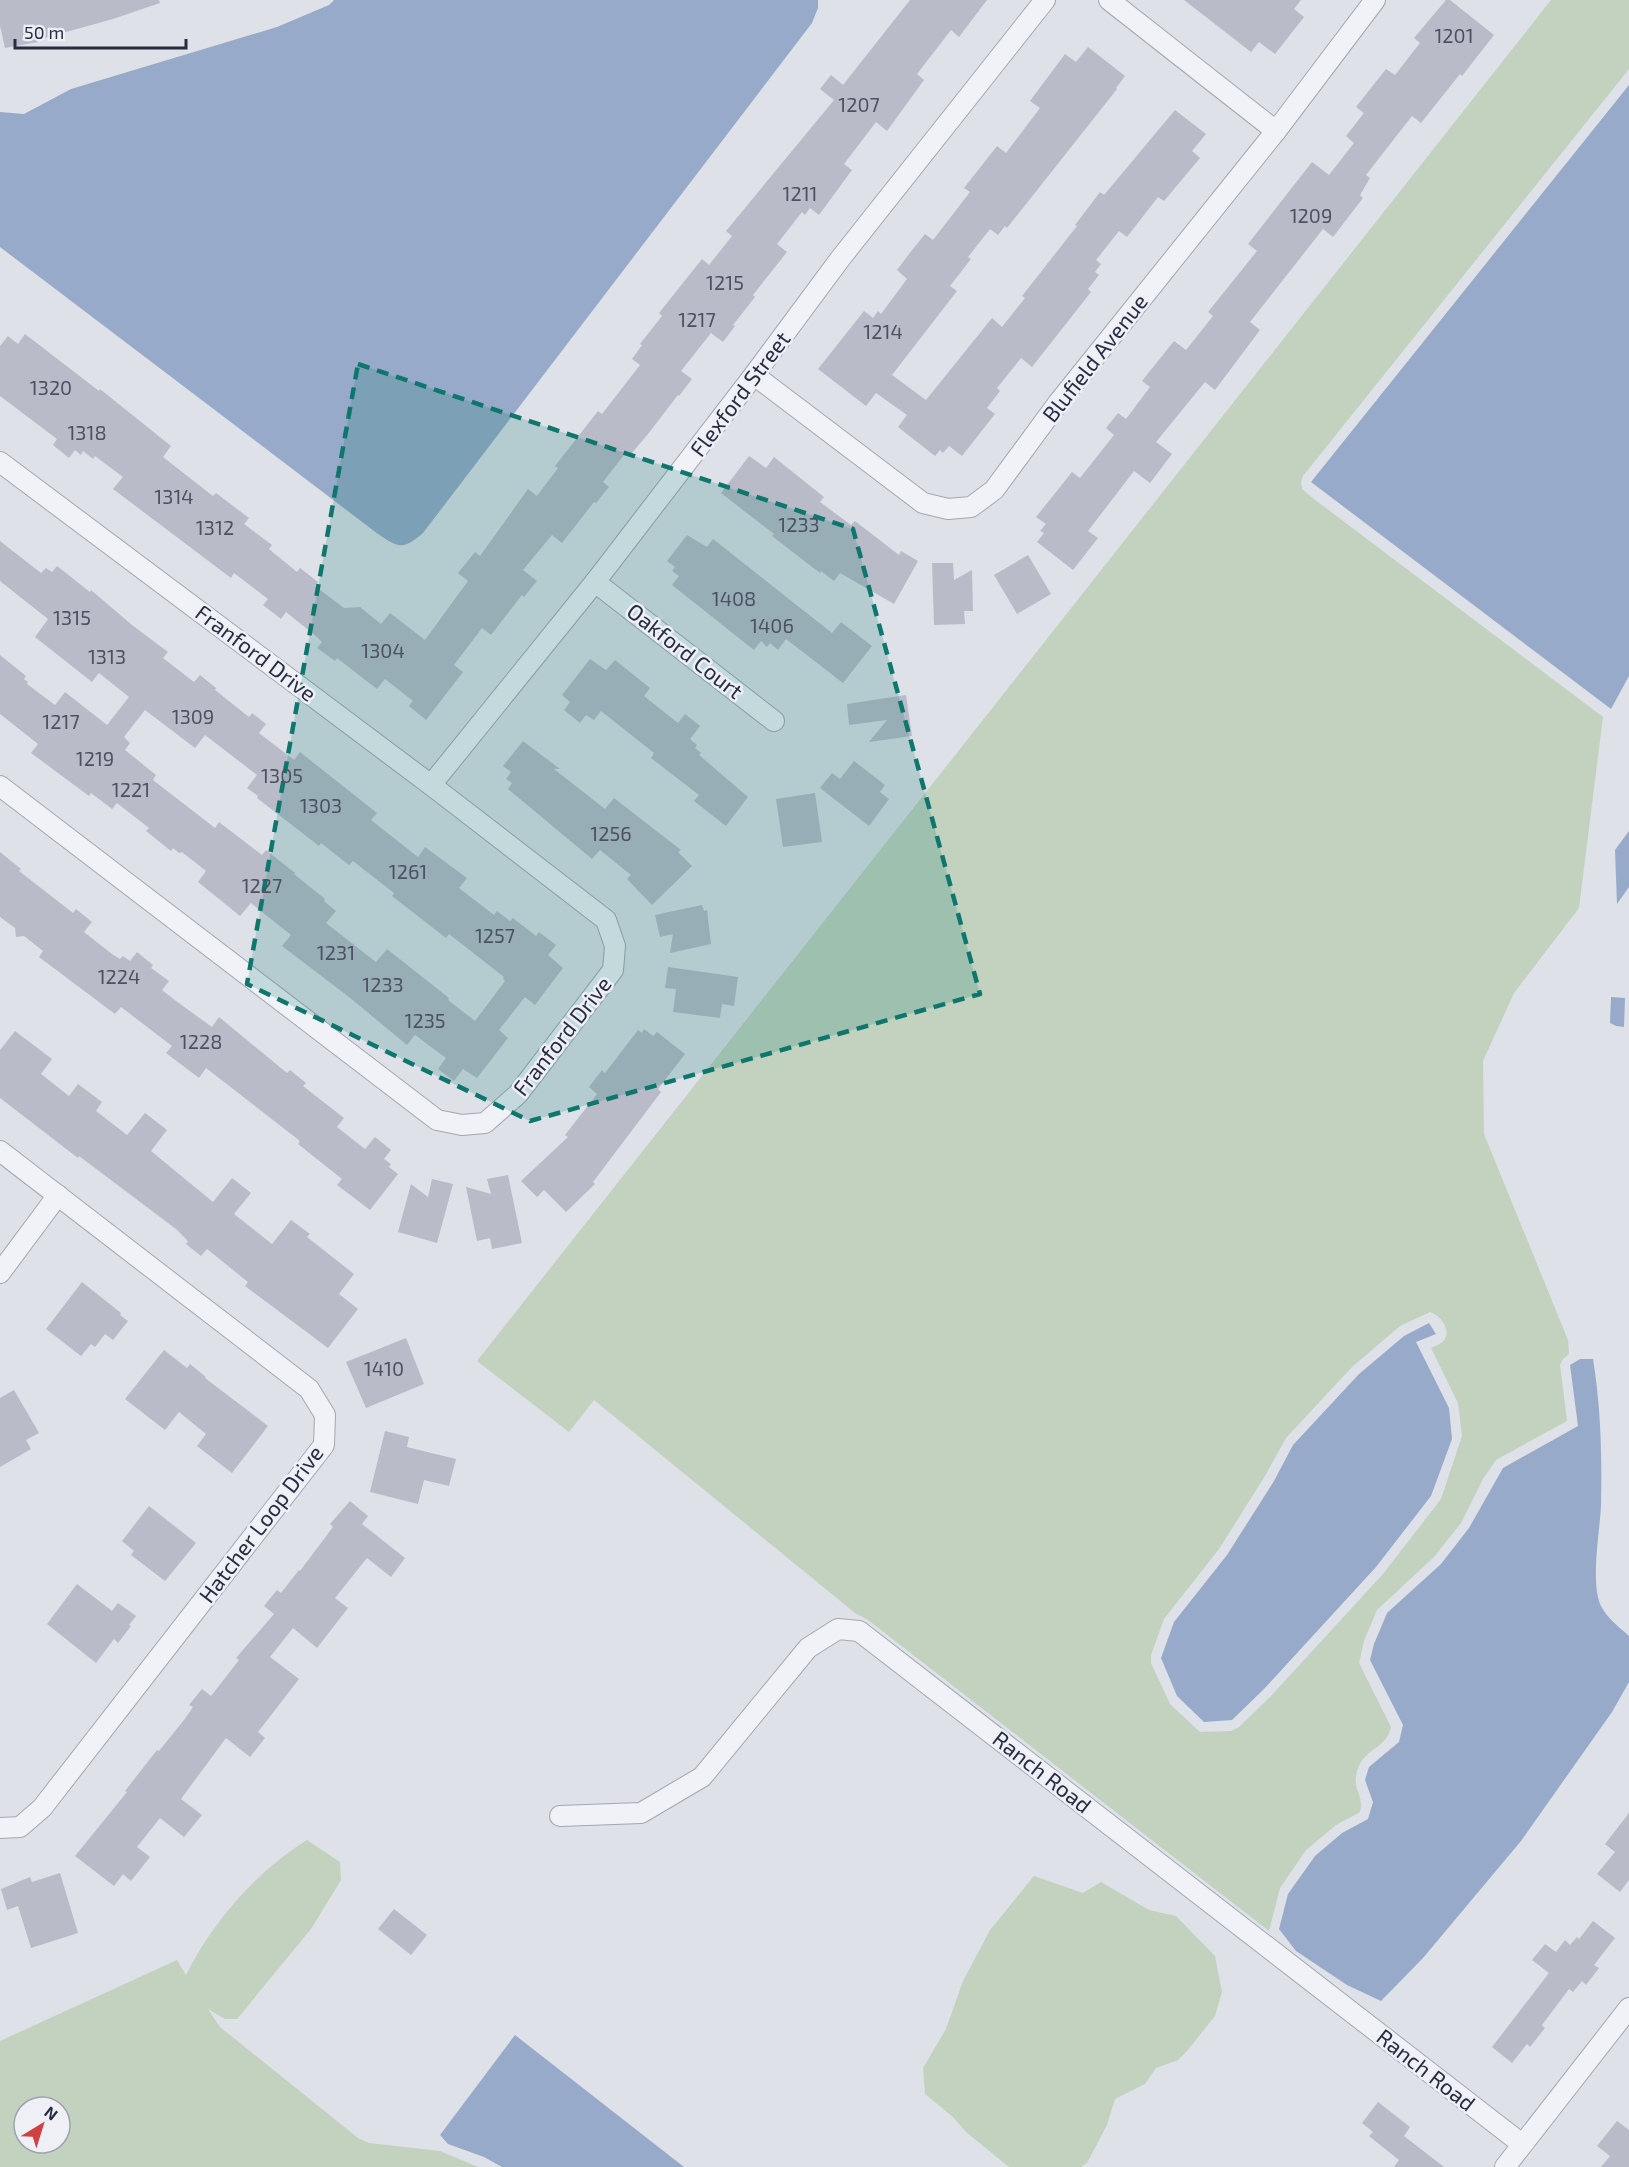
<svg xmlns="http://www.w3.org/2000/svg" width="1629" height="2167" viewBox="0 0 1629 2167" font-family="'Exo 2',sans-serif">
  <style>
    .green { fill: #c2d2bf; fill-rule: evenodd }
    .water { fill: #98aac9 }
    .building { fill: #b9bcc8; fill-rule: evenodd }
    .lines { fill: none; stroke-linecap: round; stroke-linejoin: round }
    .minor-casing { stroke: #a3a7b2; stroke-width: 22 }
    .minor { stroke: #f1f2f7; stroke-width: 20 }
    .marked { fill: #0f766e; fill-opacity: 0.2; stroke: #0f766e; stroke-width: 4.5; stroke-dasharray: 12 8; stroke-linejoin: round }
    .labels { text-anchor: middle; stroke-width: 5; stroke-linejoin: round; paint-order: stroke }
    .number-label { font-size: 20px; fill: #4c5162 }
    .street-label { font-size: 22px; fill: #272d40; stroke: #eef0f6 }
  </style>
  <rect width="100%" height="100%" fill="#dee1e8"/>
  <!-- green -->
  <g class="green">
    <path d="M 1551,0 L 1629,0 L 1629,69 L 1303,476 L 1301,482 L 1302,489 L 1314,499 L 1603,717 L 1579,908 L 1514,993 L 1483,1061 L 1484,1134 L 1568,1340 L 1569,1354 L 1563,1359 L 1560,1365 L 1567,1421 L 1496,1460 L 1483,1479 L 1461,1523 L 1434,1557 L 1377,1610 L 1364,1641 L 1359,1663 L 1391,1727 C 1387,1747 1366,1749 1359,1766 C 1349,1789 1365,1793 1360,1812 L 1336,1825 L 1306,1850 L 1280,1888 L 1269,1931 L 868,1620 L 855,1613 L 594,1400 L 569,1432 L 477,1361 ZM 1430,1312 C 1440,1315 1452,1330 1444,1340 C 1441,1344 1435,1346 1431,1348 L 1458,1403 L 1462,1436 L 1441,1499 L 1383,1574 L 1270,1697 L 1239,1727 L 1231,1731 L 1200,1732 L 1170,1704 L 1151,1663 L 1151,1655 L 1164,1619 L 1219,1549 L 1265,1476 L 1286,1438 L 1352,1367 L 1400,1326 Z"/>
    <path d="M 307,1840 L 340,1862 L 341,1880 L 311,1929 L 237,2019 L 225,2019 L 208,2009 L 220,2027 L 358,2138 L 369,2143 L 440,2151 L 478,2167 L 0,2167 L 0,2041 L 177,1960 L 186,1975 C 213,1921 256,1872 307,1840 ZM 24,2107 L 60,2107 L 60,2143 L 24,2143 Z"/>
    <path d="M 1034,1876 L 1083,1893 L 1101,1882 L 1149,1910 L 1176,1916 L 1215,1956 L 1222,1992 L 1215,2016 L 1187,2051 L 1178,2060 L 1156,2068 L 1145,2084 L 1115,2099 L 1107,2125 L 1087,2163 L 1081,2167 L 1009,2167 L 966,2132 L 953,2117 L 925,2094 L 923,2068 L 946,2029 L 963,1981 L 990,1930 Z"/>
  </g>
  <!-- water -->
  <g class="water">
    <path d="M 334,0 L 818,0 L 818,8 L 812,23 L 423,533 C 403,550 399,548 378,534 L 0,247 L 0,112 L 24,114 L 71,89 L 277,27 L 329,5 Z"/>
    <path d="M 1629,85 L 1629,676 L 1611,709 L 1311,482 Z"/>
    <path d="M 1629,831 L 1629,887 L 1617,904 L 1615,850 Z"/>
    <path d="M 1611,997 L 1625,998 L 1624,1027 L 1616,1026 L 1610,1023 Z"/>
    <path d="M 1429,1323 L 1436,1334 L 1416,1342 L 1449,1408 L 1452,1439 L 1431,1496 L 1376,1567 L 1263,1690 L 1232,1720 L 1204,1722 L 1177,1696 L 1161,1658 L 1174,1622 L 1227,1555 L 1274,1481 L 1293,1445 L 1359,1374 L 1404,1336 Z"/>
    <path d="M 1580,1359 L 1593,1359 C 1601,1408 1602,1456 1601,1505 C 1600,1531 1590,1583 1601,1606 C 1607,1618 1619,1627 1629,1636 L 1629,1682 L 1612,1712 L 1521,1841 L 1423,1958 L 1381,2001 L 1347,1985 L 1296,1951 L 1279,1929 L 1288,1894 L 1315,1856 L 1342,1833 L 1368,1819 L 1373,1802 L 1365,1780 L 1369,1767 L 1399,1742 L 1403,1725 L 1370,1660 L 1374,1644 L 1387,1613 L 1441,1564 L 1469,1528 L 1503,1468 L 1578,1426 L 1570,1365 Z"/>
    <path d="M 515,2035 L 684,2167 L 502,2167 L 484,2157 L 448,2144 L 440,2135 Z"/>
  </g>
  <!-- building -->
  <g class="building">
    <path d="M 0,0 L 159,0 L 160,3 L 113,19 L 37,40 L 38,42 L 5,48 L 0,26 Z"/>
    <path d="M 910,0 L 987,0 L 959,37 L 951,30 L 917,74 L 924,80 L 887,131 L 876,122 L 844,164 L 852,170 L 819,215 L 810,208 L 805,215 L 802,212 L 777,244 L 787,252 L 753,295 L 755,297 L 733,325 L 735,326 L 723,342 L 711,333 L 681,371 L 692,379 L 679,396 L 678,395 L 648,434 L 631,454 L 627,451 L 603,482 L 609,487 L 596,503 L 594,502 L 562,543 L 552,535 L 523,570 L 537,581 L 524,597 L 522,595 L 491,635 L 482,628 L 454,665 L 463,672 L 426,720 L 409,706 L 413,701 L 385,679 L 377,689 L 337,658 L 335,661 L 317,648 L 322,642 L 317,637 L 286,612 L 281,619 L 263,605 L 268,599 L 234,573 L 231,578 L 113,489 L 123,477 L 95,456 L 93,459 L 83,451 L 81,455 L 75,450 L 69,458 L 53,445 L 57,439 L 0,396 L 0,346 L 8,336 L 18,344 L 25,334 L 99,391 L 100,389 L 171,446 L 163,457 L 213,496 L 216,493 L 249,518 L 244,524 L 272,545 L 269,549 L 297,572 L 300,568 L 318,582 L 315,586 L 344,608 L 360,607 L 381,624 L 390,613 L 425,640 L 468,581 L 458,573 L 475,552 L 480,556 L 528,489 L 537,496 L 558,468 L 555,466 L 598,411 L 602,414 L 640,365 L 632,359 L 642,345 L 640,344 L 662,316 L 659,313 L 702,259 L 709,265 L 732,236 L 726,231 L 834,100 L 820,89 L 831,75 L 843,85 Z"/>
    <path d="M 1184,0 L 1301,0 L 1294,9 L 1304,17 L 1275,54 L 1259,42 L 1251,52 Z"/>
    <path d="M 1446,0 L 1450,0 L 1494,35 L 1462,76 L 1460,74 L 1421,123 L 1412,116 L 1366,175 L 1370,178 L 1360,195 L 1363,198 L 1333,237 L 1323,229 L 1250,322 L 1260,330 L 1215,390 L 1205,382 L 1156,442 L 1172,454 L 1150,483 L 1134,471 L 1088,531 L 1098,538 L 1073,570 L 1037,542 L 1044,533 L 1040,531 L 1046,524 L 1036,517 L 1072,472 L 1080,478 L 1114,435 L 1106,428 L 1118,413 L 1126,419 L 1150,387 L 1142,381 L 1174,341 L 1186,350 L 1213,316 L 1208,312 L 1257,251 L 1248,244 L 1312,162 L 1329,175 L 1354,143 L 1346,136 L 1364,113 L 1356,107 L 1386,69 L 1395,75 L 1420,43 L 1414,38 Z"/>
    <path d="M 1088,47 L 1125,76 L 1116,88 L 1117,89 L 1007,228 L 1005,226 L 998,235 L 990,229 L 968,257 L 971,259 L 950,286 L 957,291 L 892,375 L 926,400 L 992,318 L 1002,327 L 1025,298 L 1022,296 L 1077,226 L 1075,225 L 1100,192 L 1104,195 L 1175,110 L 1206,134 L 1192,151 L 1200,158 L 1164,201 L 1158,197 L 1127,237 L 1119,231 L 1096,260 L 1101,264 L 1095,272 L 1099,275 L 1088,289 L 1091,292 L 1032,367 L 1021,358 L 997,388 L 1000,391 L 987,408 L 995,414 L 962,456 L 949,446 L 943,453 L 940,450 L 935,456 L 898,427 L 907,415 L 876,393 L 866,406 L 818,369 L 864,311 L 873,318 L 878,311 L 881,314 L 907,279 L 897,270 L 909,254 L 925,234 L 933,240 L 970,192 L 964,188 L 997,146 L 1006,153 L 1040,108 L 1030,101 L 1065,54 L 1076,62 Z"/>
    <path d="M 749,456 L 766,468 L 774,457 L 824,497 L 820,502 L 851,525 L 855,521 L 899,555 L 901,551 L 918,561 L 894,604 L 840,573 L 834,581 L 821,571 L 820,573 L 772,536 L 774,534 L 721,493 Z"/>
    <path d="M 687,535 L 707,547 L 713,539 L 832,633 L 841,622 L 872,646 L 843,683 L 786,639 L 778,650 L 770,643 L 767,647 L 761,641 L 754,650 L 672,585 L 679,576 L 672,571 L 675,567 L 667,561 Z"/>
    <path d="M 0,541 L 41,573 L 46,568 L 52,572 L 57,566 L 90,592 L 91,590 L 132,625 L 168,652 L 163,658 L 194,682 L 200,675 L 216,688 L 215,690 L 249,717 L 252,713 L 266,724 L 259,733 L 294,760 L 300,752 L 377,813 L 371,820 L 418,857 L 425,847 L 467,878 L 459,888 L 494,915 L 497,911 L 510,921 L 513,918 L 536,936 L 539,932 L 556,945 L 548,955 L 563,968 L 535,1005 L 525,997 L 499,1030 L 508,1038 L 477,1078 L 463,1069 L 454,1081 L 438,1069 L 446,1058 L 415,1035 L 407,1045 L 349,997 L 282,946 L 291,935 L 251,903 L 240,916 L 198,882 L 206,871 L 182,852 L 179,853 L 173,848 L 171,851 L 146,831 L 149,828 L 117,803 L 112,809 L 91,793 L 89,796 L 31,753 L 38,744 L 0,714 L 0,655 L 26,676 L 24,679 L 28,682 L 27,684 L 55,705 L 65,692 L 107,725 L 129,697 L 99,673 L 92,682 L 35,637 L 48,619 L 0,581 ZM 145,710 L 195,748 L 205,735 L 257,775 L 247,788 L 258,796 L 257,798 L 319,846 L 321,843 L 349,865 L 353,861 L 394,893 L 392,896 L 446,938 L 449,934 L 504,977 L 503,979 L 505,981 L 475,1021 L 448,1000 L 449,998 L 387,949 L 376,962 L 326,923 L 336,911 L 324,901 L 325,899 L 294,874 L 295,873 L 266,850 L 262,855 L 219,822 L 215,828 L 153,780 L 156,775 L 125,750 L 130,743 L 124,737 Z"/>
    <path d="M 1028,555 L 1051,594 L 1017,614 L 994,575 Z"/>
    <path d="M 932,563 L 953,563 L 954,580 L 972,570 L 973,611 L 964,611 L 965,624 L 934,625 Z"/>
    <path d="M 590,659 L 606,670 L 615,660 L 650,688 L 644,696 L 678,723 L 685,714 L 700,726 L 690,739 L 697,745 L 695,748 L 701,753 L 699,755 L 748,797 L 726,826 L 694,801 L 699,795 L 651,758 L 654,753 L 601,711 L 594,720 L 586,715 L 580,723 L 564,710 L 570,702 L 562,695 Z"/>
    <path d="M 906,695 L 912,736 L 869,742 L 887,720 L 849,725 L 847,704 Z"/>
    <path d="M 523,741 L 560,769 L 554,769 L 605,809 L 614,798 L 681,850 L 678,852 L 692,866 L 652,905 L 627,879 L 631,875 L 600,850 L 592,859 L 508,789 L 512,783 L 506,779 L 511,772 L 503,766 Z"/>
    <path d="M 854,761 L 885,785 L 880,792 L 889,799 L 869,826 L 820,788 L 832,773 L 840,779 Z"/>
    <path d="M 815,793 L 822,842 L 783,847 L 776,799 Z"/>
    <path d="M 0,852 L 21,869 L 19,871 L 73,913 L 76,909 L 92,922 L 84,932 L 112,954 L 120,959 L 123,956 L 130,961 L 137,952 L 153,965 L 151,968 L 169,981 L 162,990 L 176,1001 L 212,1027 L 219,1017 L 287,1073 L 290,1070 L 306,1083 L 303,1086 L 344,1118 L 337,1127 L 365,1149 L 375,1137 L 391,1150 L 384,1159 L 391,1164 L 389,1167 L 398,1174 L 370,1210 L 337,1185 L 342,1179 L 298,1144 L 300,1141 L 206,1068 L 199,1078 L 166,1053 L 172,1046 L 121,1007 L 115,1014 L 39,957 L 43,951 L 24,936 L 16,937 L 15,928 L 0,917 Z"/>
    <path d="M 702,905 L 704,911 L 707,910 L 711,944 L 670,953 L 673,934 L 660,937 L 655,915 Z"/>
    <path d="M 668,967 L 738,977 L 734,1006 L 722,1004 L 720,1018 L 673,1012 L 676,989 L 665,988 Z"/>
    <path d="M 644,1029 L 653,1036 L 657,1032 L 685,1054 L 658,1089 L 661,1092 L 593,1182 L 595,1184 L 566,1212 L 544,1190 L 537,1197 L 521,1181 L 568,1137 L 565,1135 L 597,1094 L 589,1087 L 602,1070 L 605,1073 L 638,1030 L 642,1033 Z"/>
    <path d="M 15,1031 L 52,1059 L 41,1074 L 69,1096 L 78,1084 L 102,1102 L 96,1111 L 127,1135 L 145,1113 L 167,1130 L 151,1151 L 213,1202 L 232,1178 L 251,1193 L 234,1214 L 272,1244 L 291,1220 L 310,1234 L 307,1237 L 354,1274 L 339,1294 L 358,1309 L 328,1348 L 245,1286 L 248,1282 L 207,1249 L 201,1256 L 186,1244 L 188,1241 L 176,1229 L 79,1156 L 78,1158 L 0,1098 L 0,1050 Z"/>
    <path d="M 508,1175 L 522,1243 L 492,1249 L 490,1238 L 477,1241 L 466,1187 L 491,1194 L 487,1179 Z"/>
    <path d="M 432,1179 L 453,1184 L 437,1243 L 398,1232 L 411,1184 L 428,1197 Z"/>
    <path d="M 82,1282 L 121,1313 L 120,1315 L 128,1321 L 113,1340 L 105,1334 L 95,1347 L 91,1344 L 81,1356 L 46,1329 Z"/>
    <path d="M 406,1338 L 424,1384 L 366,1408 L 346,1362 Z"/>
    <path d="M 164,1350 L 187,1368 L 190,1364 L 206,1377 L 205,1378 L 268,1426 L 232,1473 L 197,1446 L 206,1434 L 179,1412 L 165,1430 L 125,1399 Z"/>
    <path d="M 14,1390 L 39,1433 L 26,1440 L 31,1449 L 0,1467 L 0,1398 Z"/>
    <path d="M 385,1431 L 409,1437 L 407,1447 L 456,1459 L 449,1486 L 424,1480 L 418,1504 L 370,1492 Z"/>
    <path d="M 350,1501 L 368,1516 L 362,1524 L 405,1558 L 391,1577 L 367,1558 L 335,1598 L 348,1608 L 317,1648 L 293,1628 L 270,1657 L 299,1679 L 258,1732 L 265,1738 L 250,1757 L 226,1738 L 181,1799 L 202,1815 L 184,1837 L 160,1818 L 137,1847 L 150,1857 L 131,1881 L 123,1874 L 114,1886 L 75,1856 L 127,1792 L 125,1791 L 157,1750 L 159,1751 L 184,1720 L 193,1707 L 189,1705 L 202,1689 L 211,1696 L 239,1660 L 236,1658 L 274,1614 L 264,1606 L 277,1590 L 281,1593 L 299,1570 L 300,1571 L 333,1527 L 330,1524 Z"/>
    <path d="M 149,1506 L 196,1543 L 165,1581 L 131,1555 L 134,1551 L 122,1541 Z"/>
    <path d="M 77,1584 L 112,1611 L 118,1603 L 136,1616 L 129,1625 L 131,1626 L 118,1643 L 114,1639 L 96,1663 L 47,1624 Z"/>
    <path d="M 1629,1813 L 1629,1880 L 1620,1892 L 1597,1874 L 1615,1852 L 1605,1844 Z"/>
    <path d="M 60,1873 L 78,1933 L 31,1948 L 18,1906 L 7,1910 L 1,1889 L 30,1877 L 32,1882 Z"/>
    <path d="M 394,1909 L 427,1935 L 411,1955 L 378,1929 Z"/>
    <path d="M 1593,1921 L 1615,1938 L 1594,1965 L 1599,1968 L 1586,1985 L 1582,1981 L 1573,1992 L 1569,1989 L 1542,2025 L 1545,2028 L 1530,2047 L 1527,2044 L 1512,2063 L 1492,2047 L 1549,1973 L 1532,1960 L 1545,1944 L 1556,1952 L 1565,1940 L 1570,1945 L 1577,1937 L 1579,1939 Z"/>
    <path d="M 1378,2102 L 1410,2127 L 1404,2136 L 1444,2167 L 1394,2167 L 1399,2160 L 1369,2136 L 1373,2132 L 1362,2123 Z"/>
    <path d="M 1617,2121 L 1629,2130 L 1629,2167 L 1601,2167 L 1610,2156 L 1597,2146 Z"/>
  </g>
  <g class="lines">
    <!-- minor casing -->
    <g class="minor-casing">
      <g id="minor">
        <path d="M 1109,0 L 1276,131"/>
        <path d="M 754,375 L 923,503 L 948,509 L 971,507 L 994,490 L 1058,403 L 1276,131 L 1375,0"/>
        <path d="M 0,462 L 431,785 L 606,920 L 615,946 L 613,970 L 518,1094 L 485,1123 L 462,1125 L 437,1120 L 0,786"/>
        <path d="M 595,582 L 774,721"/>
        <path d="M 431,785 L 595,582 L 754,375 L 840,259 L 1045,0"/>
        <path d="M 0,1151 L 309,1389 L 325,1415 L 324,1445 L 42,1808 L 20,1827 L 0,1828"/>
        <path d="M 0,1273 L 58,1195"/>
        <path d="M 560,1816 L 641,1813 L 702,1777 L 808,1648 L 838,1629 L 859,1631 L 1522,2144"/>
        <path d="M 1505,2167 L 1629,2008"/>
      </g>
    </g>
    <!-- minor -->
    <use href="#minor" class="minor"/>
  </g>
  <!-- marked area -->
  <path class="marked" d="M 358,364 L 853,529 L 980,994 L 530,1121 L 247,984 Z"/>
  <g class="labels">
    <!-- number labels -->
    <g class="number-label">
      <text x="1454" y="43">1201</text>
      <text x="859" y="112">1207</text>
      <text x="800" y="201">1211</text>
      <text x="1311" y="223">1209</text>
      <text x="725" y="290">1215</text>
      <text x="697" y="327">1217</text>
      <text x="883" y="339">1214</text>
      <text x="51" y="395">1320</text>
      <text x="87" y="440">1318</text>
      <text x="174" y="504">1314</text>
      <text x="799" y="532">1233</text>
      <text x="215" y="535">1312</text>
      <text x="734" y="606">1408</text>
      <text x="72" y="625">1315</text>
      <text x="772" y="633">1406</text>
      <text x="383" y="658">1304</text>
      <text x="107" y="664">1313</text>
      <text x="193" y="724">1309</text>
      <text x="61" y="729">1217</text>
      <text x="95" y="766">1219</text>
      <text x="282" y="783">1305</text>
      <text x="131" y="797">1221</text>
      <text x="321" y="813">1303</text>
      <text x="611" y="841">1256</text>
      <text x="408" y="879">1261</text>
      <text x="262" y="893">1227</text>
      <text x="495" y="943">1257</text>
      <text x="336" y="960">1231</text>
      <text x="119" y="984">1224</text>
      <text x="383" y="992">1233</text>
      <text x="425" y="1028">1235</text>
      <text x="201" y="1049">1228</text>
      <text x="384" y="1376">1410</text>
    </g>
    <!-- street labels -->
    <g class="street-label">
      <text transform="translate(1095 358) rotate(-52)" y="8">Blufield Avenue</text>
      <text transform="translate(740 394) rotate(-53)" y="8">Flexford Street</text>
      <text transform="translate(685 651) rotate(38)" y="8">Oakford Court</text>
      <text transform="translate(256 653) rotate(37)" y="8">Franford Drive</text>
      <text transform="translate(562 1036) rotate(-52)" y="8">Franford Drive</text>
      <text transform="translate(261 1524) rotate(-53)" y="8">Hatcher Loop Drive</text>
      <text transform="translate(1042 1772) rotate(38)" y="8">Ranch Road</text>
      <text transform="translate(1426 2070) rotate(38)" y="8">Ranch Road</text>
    </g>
  </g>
  <!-- north arrow -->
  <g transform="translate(42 2125) rotate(38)"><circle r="28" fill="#eef0f6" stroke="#9ea2ad" stroke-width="1.5"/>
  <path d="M0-4.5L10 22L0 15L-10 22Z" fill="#d14043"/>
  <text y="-9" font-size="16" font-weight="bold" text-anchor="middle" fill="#272d40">N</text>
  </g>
  <!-- scale -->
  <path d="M15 39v9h171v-9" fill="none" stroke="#272d40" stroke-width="3"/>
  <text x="24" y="39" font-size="18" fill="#272d40" stroke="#eef0f6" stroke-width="4.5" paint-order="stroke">50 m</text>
</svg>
